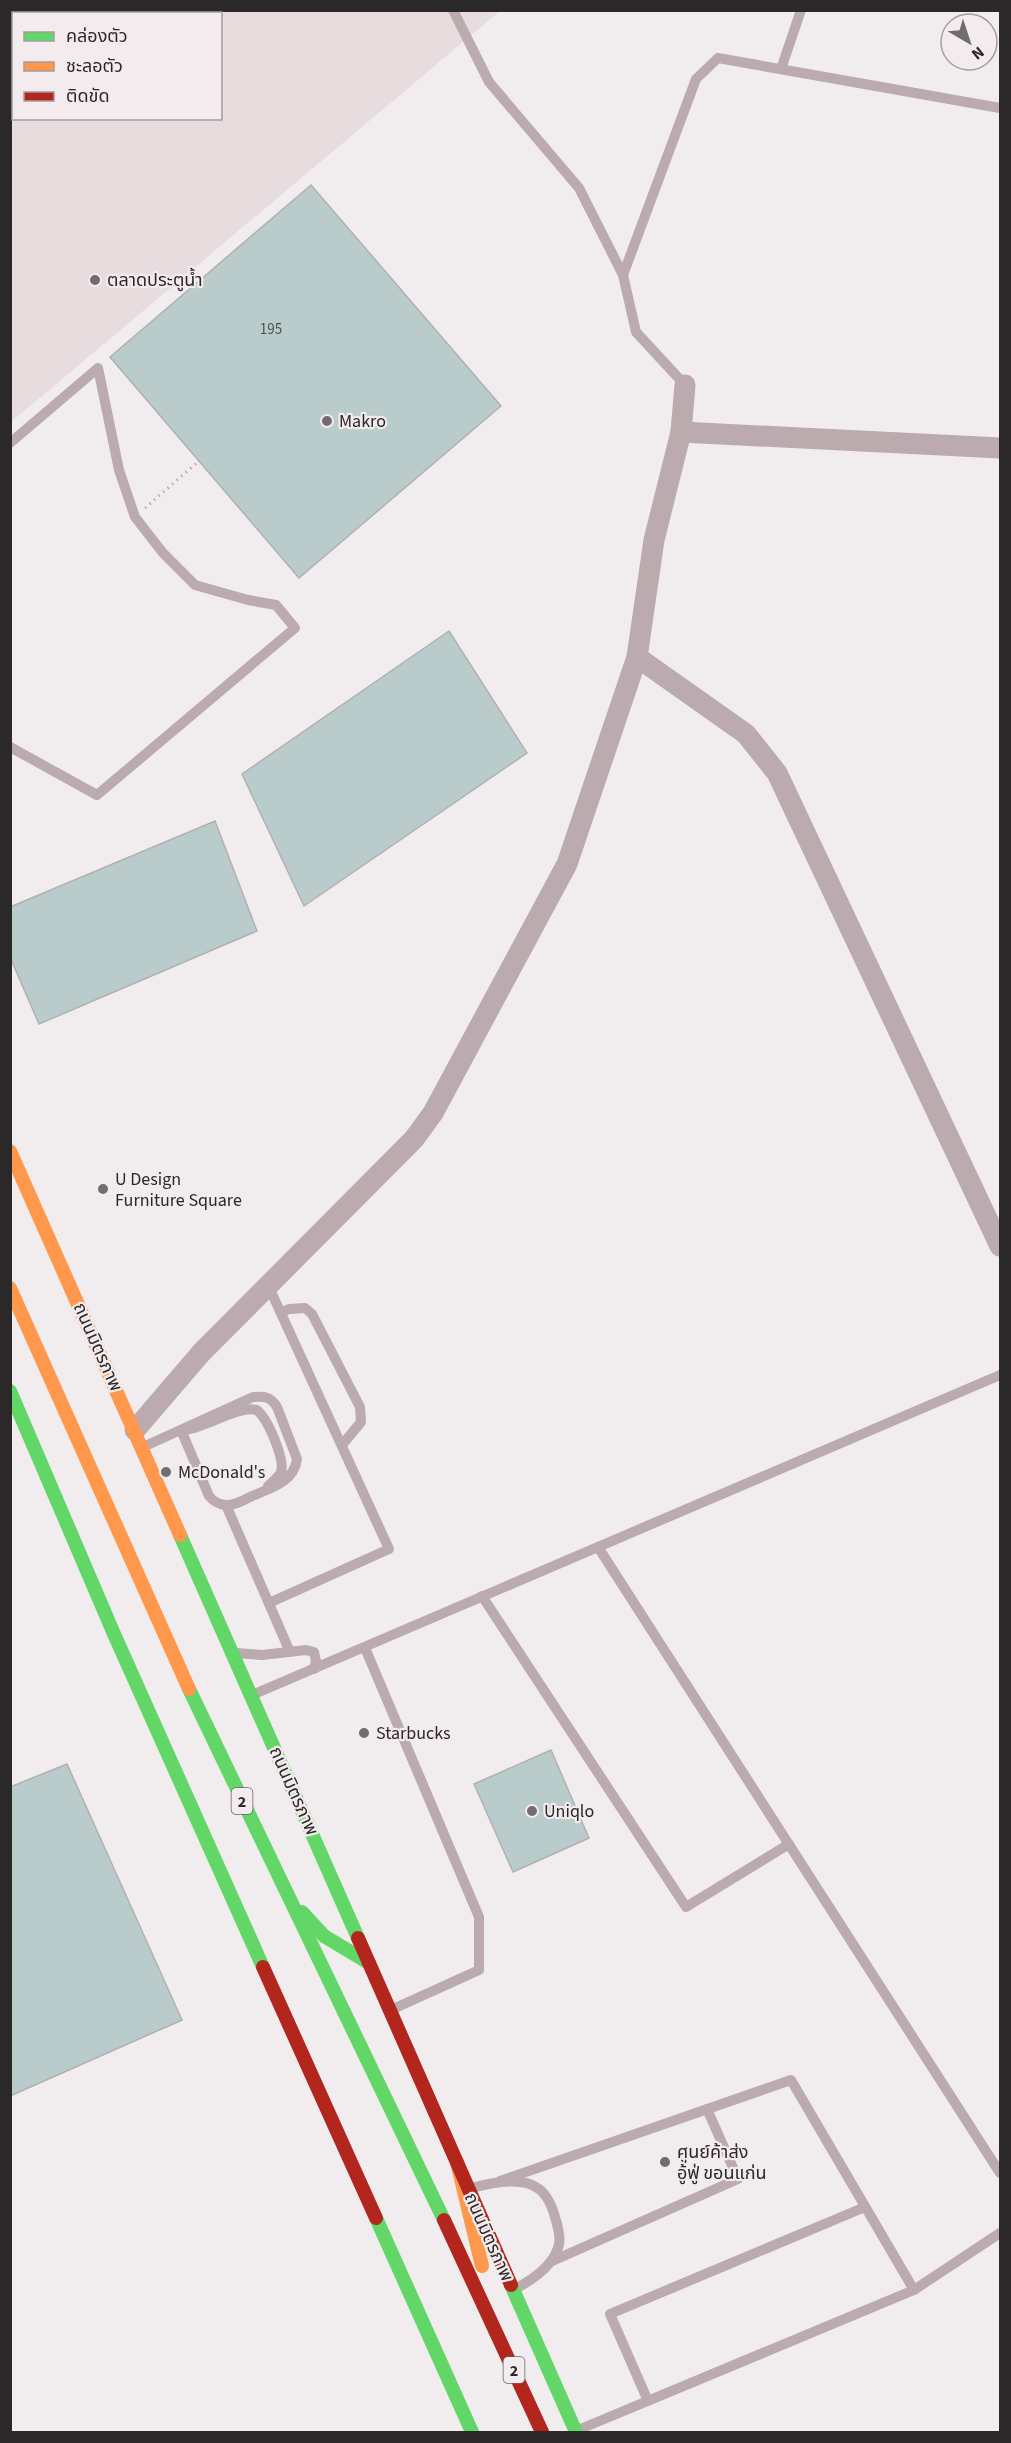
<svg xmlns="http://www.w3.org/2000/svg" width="1011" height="2443" viewBox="0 0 1011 2443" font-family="'Source Sans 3','Noto Sans Thai',sans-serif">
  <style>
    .built { fill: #e7dcde; fill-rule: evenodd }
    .building { fill: #b9cbcb; stroke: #b1b1b1; stroke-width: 1.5 }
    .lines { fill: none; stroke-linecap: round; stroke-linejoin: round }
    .path { stroke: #b8adb1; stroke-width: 3; stroke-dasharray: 1.5 4.5; stroke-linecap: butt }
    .lane { stroke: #bbaaae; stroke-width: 10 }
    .street { stroke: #bbaaae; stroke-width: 21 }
    .fast { stroke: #63d668; stroke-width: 14 }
    .slow { stroke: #ff974d; stroke-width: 14 }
    .jam { stroke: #b3261e; stroke-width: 14 }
    .poi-dot { fill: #706d6e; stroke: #f3ebed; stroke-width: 2 }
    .labels { text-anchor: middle; stroke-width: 4.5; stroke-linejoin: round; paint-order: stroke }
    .number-label { font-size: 15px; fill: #4e5152 }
    .shield { fill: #f3ebed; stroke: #676264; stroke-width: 1.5 }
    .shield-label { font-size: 16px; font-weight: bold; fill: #2b2829 }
    .poi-label { font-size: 18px; fill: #2b2829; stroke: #f3ebed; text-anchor: start }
    .street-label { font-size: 18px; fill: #2b2829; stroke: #f3ebed }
  </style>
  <rect width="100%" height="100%" fill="#f1edee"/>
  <!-- built -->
  <path class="built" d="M 11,11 L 500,11 L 11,422 ZM 14,14 L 220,14 L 220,118 L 14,118 Z"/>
  <!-- building -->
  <g class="building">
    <path d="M 311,185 L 501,406 L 299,578 L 110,357 Z"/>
    <path d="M 449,631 L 527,753 L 304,906 L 242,774 Z"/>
    <path d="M 215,821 L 257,931 L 39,1024 L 10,957 L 10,907 Z"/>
    <path d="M 551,1750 L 589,1838 L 513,1872 L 474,1784 Z"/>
    <path d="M 67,1764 L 182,2020 L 10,2096 L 10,1787 Z"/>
  </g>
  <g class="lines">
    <!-- path -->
    <path class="path" d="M 145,508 L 199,461"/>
    <!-- lane -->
    <g class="lane">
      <path d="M 453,10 L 489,82 L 579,188 L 623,275 L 636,332 L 685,385"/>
      <path d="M 781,69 L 801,10"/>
      <path d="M 623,275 L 696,79 L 718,58 L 1000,108"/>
      <path d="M 10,443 L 98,368 L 119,470 L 135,517 L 163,553 L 195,585 L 248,600 L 276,605 L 295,628 L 97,795 L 10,747"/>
      <path d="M 268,1285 L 389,1549 L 269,1603"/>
      <path d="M 282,1312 L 289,1309 L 305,1308 L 312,1314 L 360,1407 L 361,1422 L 342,1445"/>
      <path d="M 185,1430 C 207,1427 239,1405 257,1410 C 268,1419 285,1459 281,1472 C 278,1478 272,1482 268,1486"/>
      <path d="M 143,1447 L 253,1397 C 265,1396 271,1397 277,1407 L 297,1459 C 294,1482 271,1488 252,1496 C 244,1500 234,1506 225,1505 C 218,1504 213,1501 209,1496 L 181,1430"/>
      <path d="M 226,1505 L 290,1652"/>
      <path d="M 598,1547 L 1000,2173"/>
      <path d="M 482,1596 L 686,1907 L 789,1844"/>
      <path d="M 365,1648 L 479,1917 L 479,1970 L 393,2009"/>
      <path d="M 236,1653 L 262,1655 L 306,1650 L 314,1652 L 316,1661 L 314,1669"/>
      <path d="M 252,1695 L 1000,1375"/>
      <path d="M 500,2181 L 791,2080 L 914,2290"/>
      <path d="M 472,2188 C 490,2183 522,2176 539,2189 C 547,2195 553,2208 555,2217 C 557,2224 561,2236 559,2244 C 555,2265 532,2280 515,2289"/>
      <path d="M 550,2262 L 738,2179 L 707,2109"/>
      <path d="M 648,2401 L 610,2314 L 865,2207"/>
      <path d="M 578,2430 L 914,2290 L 1000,2233"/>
    </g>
    <!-- street -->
    <g class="street">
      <path d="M 681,432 L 1000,448"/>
      <path d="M 637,657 L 746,734 L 777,773 L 1000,1246"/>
      <path d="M 135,1430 L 201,1353 L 414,1139 L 433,1113 L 567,864 L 637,657 L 654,540 L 681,432 L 685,385"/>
    </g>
    <!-- fast -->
    <g class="fast">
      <path d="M 10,1391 L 114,1634 L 263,1967"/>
      <path d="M 180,1535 L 358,1938"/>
      <path d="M 189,1689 L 444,2220"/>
      <path d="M 302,1912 L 324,1936 L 369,1963"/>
      <path d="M 376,2218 L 472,2432"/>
      <path d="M 511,2285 L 576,2432"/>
    </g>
    <!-- slow -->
    <g class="slow">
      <path d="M 10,1151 L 180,1535"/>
      <path d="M 10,1288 L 189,1689"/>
      <path d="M 457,2162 L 482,2266"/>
    </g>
    <!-- jam -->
    <g class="jam">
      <path d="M 358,1938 L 511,2285"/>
      <path d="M 263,1967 L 376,2218"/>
      <path d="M 444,2220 L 542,2432"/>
    </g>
  </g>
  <!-- markers -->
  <g class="poi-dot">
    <circle cx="95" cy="280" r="6"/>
    <circle cx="327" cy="421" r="6"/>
    <circle cx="103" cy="1189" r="6"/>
    <circle cx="166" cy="1472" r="6"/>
    <circle cx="364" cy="1733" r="6"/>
    <circle cx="532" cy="1811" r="6"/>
    <circle cx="665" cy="2162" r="6"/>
  </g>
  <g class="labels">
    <!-- number labels -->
    <g class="number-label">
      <text x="271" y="334">195</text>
    </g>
    <!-- shield labels -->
    <g class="shield">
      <rect x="231.5" y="1788" width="21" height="26" rx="4.5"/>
      <rect x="503.5" y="2357" width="21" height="26" rx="4.5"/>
    </g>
    <g class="shield-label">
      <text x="242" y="1807">2</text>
      <text x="514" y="2376">2</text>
    </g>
    <!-- poi labels -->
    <g class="poi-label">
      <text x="107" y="286">ตลาดประตูน้ำ</text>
      <text x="339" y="427">Makro</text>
      <text x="115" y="1185">U Design<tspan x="115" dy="21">Furniture Square</tspan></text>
      <text x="178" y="1478">McDonald's</text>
      <text x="376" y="1739">Starbucks</text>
      <text x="544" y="1817">Uniqlo</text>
      <text x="677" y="2158">ศูนย์ค้าส่ง<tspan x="677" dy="21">อู้ฟู่ ขอนแก่น</tspan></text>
    </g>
    <!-- street labels -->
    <g class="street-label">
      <text transform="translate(98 1347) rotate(66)" y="6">ถนนมิตรภาพ</text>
      <text transform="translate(294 1791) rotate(66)" y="6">ถนนมิตรภาพ</text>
      <text transform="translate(489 2237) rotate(66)" y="6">ถนนมิตรภาพ</text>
    </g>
  </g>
  <!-- border -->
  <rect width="1011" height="2443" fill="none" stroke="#2b2829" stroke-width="24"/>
  <!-- legend -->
  <rect x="12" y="12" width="210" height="108" fill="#f3ebed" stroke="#a39d9f" stroke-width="1.5"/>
  <rect x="24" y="32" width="30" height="9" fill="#63d668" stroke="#a39d9f" stroke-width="1.5"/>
  <text x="66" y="42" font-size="18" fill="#2b2829">คล่องตัว</text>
  <rect x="24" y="62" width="30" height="9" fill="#ff974d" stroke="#a39d9f" stroke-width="1.5"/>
  <text x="66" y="72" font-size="18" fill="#2b2829">ชะลอตัว</text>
  <rect x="24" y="92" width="30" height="9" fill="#b3261e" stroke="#a39d9f" stroke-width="1.5"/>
  <text x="66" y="102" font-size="18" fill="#2b2829">ติดขัด</text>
  <!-- north arrow -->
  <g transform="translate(969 42) rotate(141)"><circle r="28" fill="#f3ebed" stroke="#a39d9f" stroke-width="1.5"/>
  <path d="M0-4.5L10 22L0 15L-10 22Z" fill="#706d6e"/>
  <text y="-9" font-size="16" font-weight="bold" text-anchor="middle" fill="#2b2829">N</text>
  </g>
</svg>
